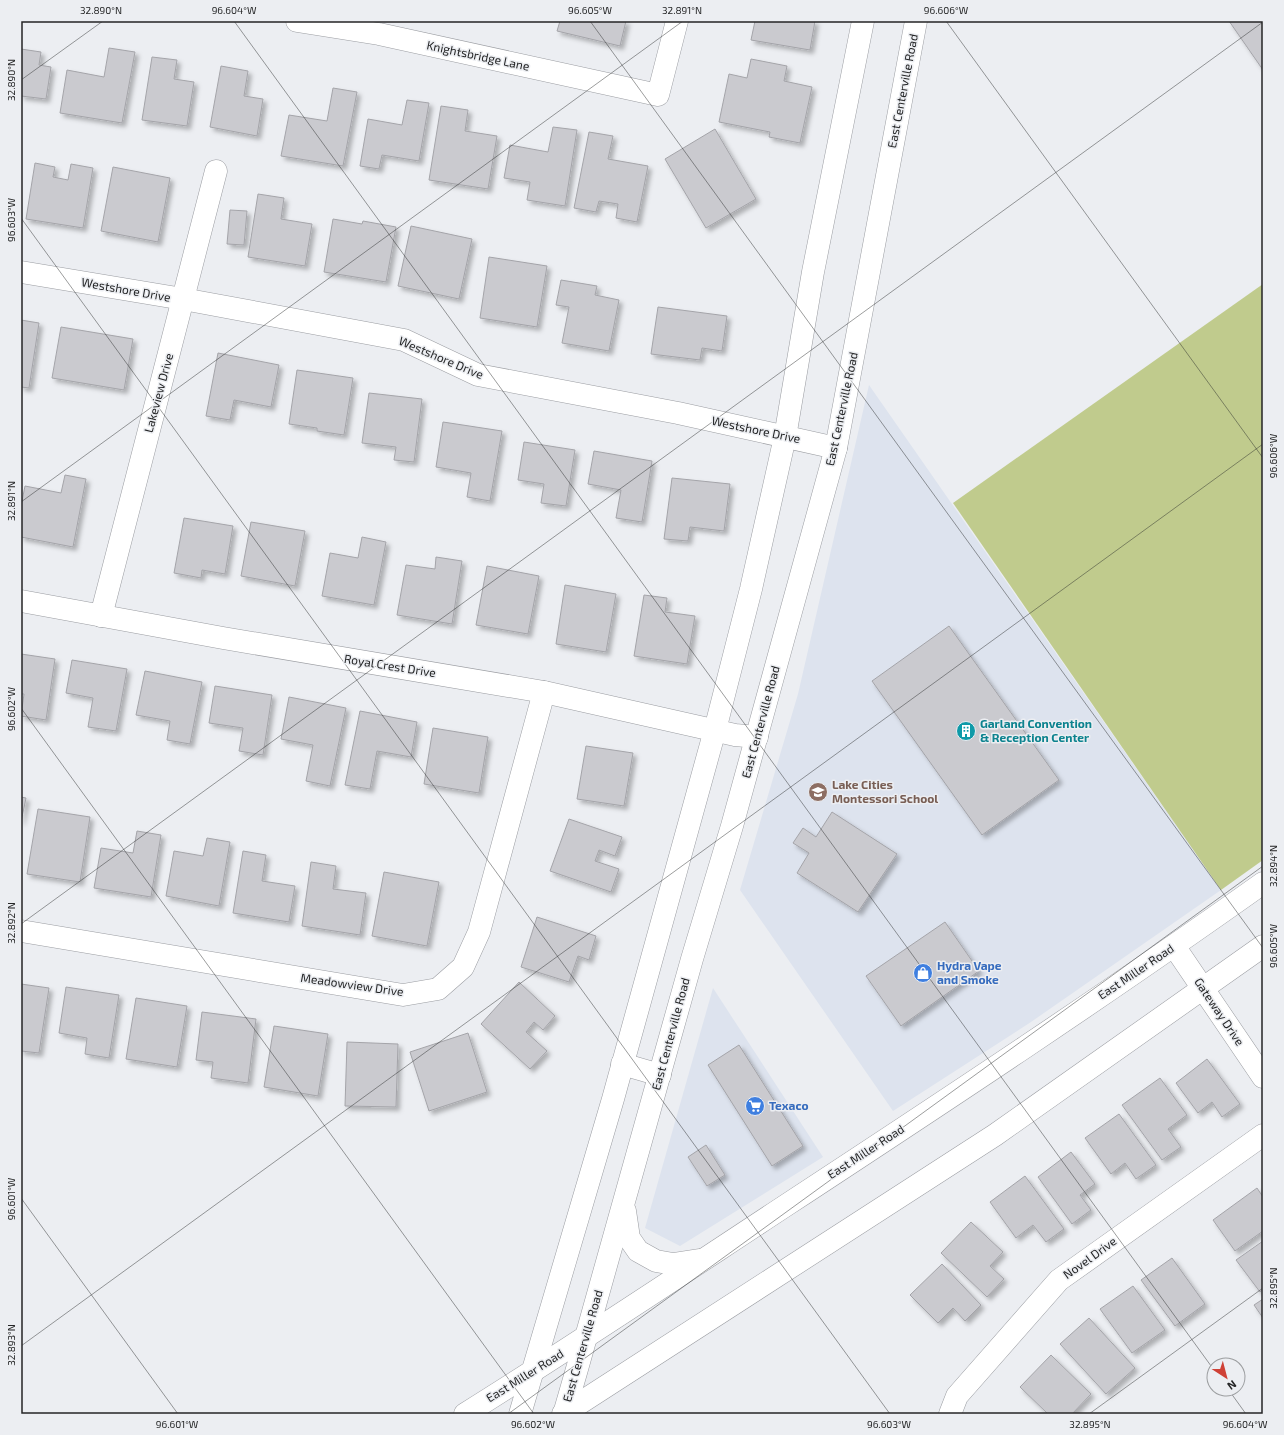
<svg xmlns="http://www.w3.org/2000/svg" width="1284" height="1435" viewBox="0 0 1284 1435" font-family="'Exo 2',sans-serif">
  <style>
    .built { fill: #dde3ee }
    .green { fill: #c0cb8d }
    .building { fill: #cacacf; stroke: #a4a4a9; filter: url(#shadow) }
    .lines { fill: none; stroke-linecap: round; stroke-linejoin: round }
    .minor-casing { stroke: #9b9da2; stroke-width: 23 }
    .major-casing { stroke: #9b9da2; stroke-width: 23 }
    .minor { stroke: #fff; stroke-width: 22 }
    .major { stroke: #fff; stroke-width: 22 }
    .ticks { fill: none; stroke: #242526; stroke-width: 1; stroke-opacity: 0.45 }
    .labels { text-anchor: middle; stroke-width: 3; stroke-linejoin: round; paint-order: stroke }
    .street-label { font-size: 12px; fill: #242526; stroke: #eceef2 }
    .culture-label { font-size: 12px; font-weight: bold; fill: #0d838f; stroke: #eceef2; text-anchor: start }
    .education-label { font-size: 12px; font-weight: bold; fill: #785e54; stroke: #eceef2; text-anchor: start }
    .shop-label { font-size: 12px; font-weight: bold; fill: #366cbe; stroke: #eceef2; text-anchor: start }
    .neatline { fill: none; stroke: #242526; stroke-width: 1.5 }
    .ticks-label { font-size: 10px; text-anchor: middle; fill: #242526 }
  </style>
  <defs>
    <filter id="shadow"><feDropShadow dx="3.5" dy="3.5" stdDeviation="2" flood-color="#0004"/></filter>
  </defs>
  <rect width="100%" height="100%" fill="#eceef2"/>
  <!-- built -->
  <g class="built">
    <path d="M 869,385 L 1221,890 L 1031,1022 L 893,1111 L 740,890 L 798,694 Z"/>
    <path d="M 713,988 L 823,1157 L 680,1246 L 645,1228 Z"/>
  </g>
  <!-- green -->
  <path class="green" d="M 1263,284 L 1263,860 L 1221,890 L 953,503 Z"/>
  <!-- building -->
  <g class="building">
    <path d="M 560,21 L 626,21 L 620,46 L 557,31 Z"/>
    <path d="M 755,21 L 815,21 L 810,50 L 751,40 Z"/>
    <path d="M 1229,21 L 1263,21 L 1263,70 Z"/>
    <path d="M 109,48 L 135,52 L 122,123 L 60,113 L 67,70 L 104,77 Z"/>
    <path d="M 21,49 L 41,52 L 39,65 L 51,67 L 46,99 L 21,96 Z"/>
    <path d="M 152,57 L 177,60 L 174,79 L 194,82 L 187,126 L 142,120 Z"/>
    <path d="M 751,59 L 787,66 L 784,81 L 812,87 L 800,143 L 769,137 L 770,132 L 719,122 L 729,74 L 747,78 Z"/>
    <path d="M 221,66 L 248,71 L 244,96 L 263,99 L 257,136 L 210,127 Z"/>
    <path d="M 333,88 L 357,92 L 343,166 L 281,156 L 289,115 L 327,121 Z"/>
    <path d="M 407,100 L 429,103 L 419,161 L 382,155 L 379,169 L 360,166 L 368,119 L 402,125 Z"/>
    <path d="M 441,106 L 468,110 L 465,131 L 497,136 L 488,189 L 429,180 Z"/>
    <path d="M 553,127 L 577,130 L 565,206 L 527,200 L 530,182 L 504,178 L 510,145 L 548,152 Z"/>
    <path d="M 715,129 L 756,199 L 706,228 L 665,159 Z"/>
    <path d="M 589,132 L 613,136 L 608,159 L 648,166 L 637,222 L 616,218 L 618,204 L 599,201 L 596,212 L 574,208 Z"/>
    <path d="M 35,163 L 55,167 L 53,177 L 68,180 L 71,164 L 93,168 L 83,228 L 26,219 Z"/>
    <path d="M 113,167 L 170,178 L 158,242 L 101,231 Z"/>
    <path d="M 258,194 L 284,198 L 281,219 L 312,224 L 305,266 L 248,257 Z"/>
    <path d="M 230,210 L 247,211 L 244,245 L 227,244 Z"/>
    <path d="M 333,219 L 362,224 L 363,221 L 396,227 L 386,282 L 324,272 Z"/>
    <path d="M 411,226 L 472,239 L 459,299 L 398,286 Z"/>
    <path d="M 489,257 L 547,266 L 537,327 L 480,318 Z"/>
    <path d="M 561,280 L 597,286 L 595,295 L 619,300 L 609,351 L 562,343 L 569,307 L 556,305 Z"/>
    <path d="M 658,307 L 727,316 L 722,351 L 702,348 L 700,360 L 651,354 Z"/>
    <path d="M 21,320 L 39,323 L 29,388 L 21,387 Z"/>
    <path d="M 61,327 L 133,339 L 124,390 L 52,378 Z"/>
    <path d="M 218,353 L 279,365 L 271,407 L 234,400 L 230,420 L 206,416 Z"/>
    <path d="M 297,370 L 353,378 L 344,435 L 317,431 L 317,428 L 289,424 Z"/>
    <path d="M 369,393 L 422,399 L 414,462 L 394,460 L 396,447 L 362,443 Z"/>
    <path d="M 443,422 L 502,431 L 490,501 L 467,497 L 471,473 L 436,467 Z"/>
    <path d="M 524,442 L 575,450 L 566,506 L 541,503 L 544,484 L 518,480 Z"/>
    <path d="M 594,451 L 652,461 L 642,522 L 616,518 L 621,490 L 588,484 Z"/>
    <path d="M 65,475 L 86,479 L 73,547 L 21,537 L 21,506 L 25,486 L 61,493 Z"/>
    <path d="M 672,478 L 730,484 L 724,531 L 690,527 L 688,541 L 664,539 Z"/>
    <path d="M 184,518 L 233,526 L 225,574 L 202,570 L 201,578 L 174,573 Z"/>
    <path d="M 251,522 L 305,531 L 295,586 L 241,576 Z"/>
    <path d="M 362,537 L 386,542 L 374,605 L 322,596 L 330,553 L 358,558 Z"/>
    <path d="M 436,557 L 462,561 L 452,624 L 397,615 L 406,565 L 435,569 Z"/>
    <path d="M 487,566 L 539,576 L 528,634 L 476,625 Z"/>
    <path d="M 565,585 L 616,594 L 606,652 L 556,644 Z"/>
    <path d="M 644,595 L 667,598 L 665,612 L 695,616 L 687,664 L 634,656 Z"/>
    <path d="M 949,626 L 1059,780 L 982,835 L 872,681 Z"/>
    <path d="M 21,654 L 55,659 L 46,720 L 21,716 L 24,694 L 21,694 Z"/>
    <path d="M 72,660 L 127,669 L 116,731 L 88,727 L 93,698 L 66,693 Z"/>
    <path d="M 145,671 L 202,682 L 190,744 L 167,740 L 170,721 L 136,715 Z"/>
    <path d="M 215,686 L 272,695 L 263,755 L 239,751 L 243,728 L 209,723 Z"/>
    <path d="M 289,697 L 346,708 L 330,786 L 306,781 L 313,745 L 281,739 Z"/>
    <path d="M 360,711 L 417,722 L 411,757 L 377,751 L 370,789 L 345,785 Z"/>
    <path d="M 433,728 L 488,737 L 479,793 L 424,784 Z"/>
    <path d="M 586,746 L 633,753 L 624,806 L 577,799 Z"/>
    <path d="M 21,797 L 26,798 L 21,822 Z"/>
    <path d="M 38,809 L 90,817 L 80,882 L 27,874 Z"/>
    <path d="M 832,812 L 897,854 L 858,912 L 797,873 L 809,853 L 793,843 L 803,828 L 816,837 Z"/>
    <path d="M 569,819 L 622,837 L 615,856 L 599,850 L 595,861 L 619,869 L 611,892 L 550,871 Z"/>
    <path d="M 137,831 L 161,835 L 151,897 L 94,888 L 101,848 L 133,853 Z"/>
    <path d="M 207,838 L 230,842 L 219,906 L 166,896 L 174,851 L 203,856 Z"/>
    <path d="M 243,851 L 266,855 L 262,881 L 295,886 L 289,922 L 233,913 Z"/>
    <path d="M 311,862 L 336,866 L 333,889 L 366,893 L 360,935 L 302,926 Z"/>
    <path d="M 384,872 L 439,882 L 427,946 L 372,936 Z"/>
    <path d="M 537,917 L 596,936 L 589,960 L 578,956 L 569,982 L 521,967 Z"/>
    <path d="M 945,922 L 979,971 L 901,1026 L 866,976 Z"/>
    <path d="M 519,982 L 555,1016 L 543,1030 L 534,1022 L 526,1032 L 547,1051 L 530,1069 L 481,1024 Z"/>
    <path d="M 21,984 L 49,988 L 39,1053 L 21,1051 Z"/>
    <path d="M 66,987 L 119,995 L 109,1058 L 85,1054 L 87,1038 L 59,1033 Z"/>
    <path d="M 136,998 L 187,1006 L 177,1067 L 126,1059 Z"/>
    <path d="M 202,1012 L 256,1019 L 248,1083 L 211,1078 L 213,1062 L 196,1060 Z"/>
    <path d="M 274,1026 L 328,1034 L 318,1096 L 264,1087 Z"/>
    <path d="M 468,1033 L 487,1092 L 429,1111 L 410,1052 Z"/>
    <path d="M 347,1042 L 398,1044 L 396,1107 L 345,1106 Z"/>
    <path d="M 739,1045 L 803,1146 L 772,1166 L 708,1065 Z"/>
    <path d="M 1207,1059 L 1240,1104 L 1222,1117 L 1212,1102 L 1198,1113 L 1176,1083 Z"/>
    <path d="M 1160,1078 L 1187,1115 L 1168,1129 L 1181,1147 L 1162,1160 L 1122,1105 Z"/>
    <path d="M 1119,1114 L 1156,1165 L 1136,1179 L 1125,1163 L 1111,1174 L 1085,1138 Z"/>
    <path d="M 706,1145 L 725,1175 L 707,1186 L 688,1157 Z"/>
    <path d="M 1071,1152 L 1095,1184 L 1080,1195 L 1091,1210 L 1072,1224 L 1038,1177 Z"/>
    <path d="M 1025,1176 L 1064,1229 L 1046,1242 L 1033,1225 L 1016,1238 L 990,1202 Z"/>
    <path d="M 1257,1188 L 1263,1197 L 1263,1231 L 1235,1251 L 1213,1220 Z"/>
    <path d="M 971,1222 L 1003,1252 L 990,1266 L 1004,1279 L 987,1297 L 941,1253 Z"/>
    <path d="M 1263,1241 L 1263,1289 L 1260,1292 L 1236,1260 Z"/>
    <path d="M 1172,1258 L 1205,1304 L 1175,1326 L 1141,1280 Z"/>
    <path d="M 942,1264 L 981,1305 L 965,1321 L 953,1308 L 938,1323 L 910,1295 Z"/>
    <path d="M 1133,1286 L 1165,1330 L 1132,1353 L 1100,1309 Z"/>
    <path d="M 1263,1299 L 1263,1318 L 1254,1305 Z"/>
    <path d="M 1089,1318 L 1135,1368 L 1106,1394 L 1060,1344 Z"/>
    <path d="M 1051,1355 L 1091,1394 L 1072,1414 L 1048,1414 L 1020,1387 Z"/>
  </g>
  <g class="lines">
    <!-- minor casing -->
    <g class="minor-casing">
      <g id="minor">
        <path d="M 297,21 L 379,34 L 658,95 L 677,21"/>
        <path d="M 21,272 L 183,299 L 404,340 L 478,375 L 678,413 L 836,448"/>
        <path d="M 21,601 L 223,638 L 544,692 L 735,735 L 757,737"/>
        <path d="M 101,616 L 216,171"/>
        <path d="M 21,931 L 403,995 L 438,989 L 463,967 L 479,932 L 544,692"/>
        <path d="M 1174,946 L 1263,1077"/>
        <path d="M 950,1414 L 957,1396 L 1059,1280 L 1263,1135"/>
      </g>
    </g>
    <!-- major casing -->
    <g class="major-casing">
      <g id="major">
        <path d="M 622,1064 L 660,1075"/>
        <path d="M 625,1211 L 629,1238 L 638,1251 L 656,1261 L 673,1264 L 699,1260"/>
        <path d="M 465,1414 C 574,1346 680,1275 788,1204 C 948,1099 1107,994 1263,883"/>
        <path d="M 520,1414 L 613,1099 L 715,730 L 751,589 L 785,437 L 813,272 L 863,21"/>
        <path d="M 563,1414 L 995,1135 L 1263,946"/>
        <path d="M 564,1414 L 577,1369 L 692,959 L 732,826 L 836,448 L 916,21"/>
      </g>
    </g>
    <!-- minor -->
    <use href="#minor" class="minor"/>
    <!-- major -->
    <use href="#major" class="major"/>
  </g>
  <!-- ticks -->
  <path class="ticks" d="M 234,21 L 1214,1370M 590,21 L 1263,948M 946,21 L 1263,458M 21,80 L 103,21M 21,218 L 890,1414M 21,502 L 683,21M 21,708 L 534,1414M 21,924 L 1263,22M 21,1198 L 178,1414M 21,1346 L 1263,444M 1228,1389 L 1246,1414M 508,1414 L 1263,866M 1089,1414 L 1263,1288"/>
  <!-- icons -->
  <defs>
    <g id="building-disc" transform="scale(1)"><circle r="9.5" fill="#0f9aa8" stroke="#eceef2"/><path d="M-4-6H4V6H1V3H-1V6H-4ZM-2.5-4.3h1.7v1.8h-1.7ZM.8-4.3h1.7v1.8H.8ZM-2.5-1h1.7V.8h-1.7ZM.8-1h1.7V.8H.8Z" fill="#fff"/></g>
    <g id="school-disc" transform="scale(1)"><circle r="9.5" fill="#8d6e63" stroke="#eceef2"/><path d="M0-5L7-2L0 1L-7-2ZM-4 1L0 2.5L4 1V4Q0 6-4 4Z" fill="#fff"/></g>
    <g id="shop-disc" transform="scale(1)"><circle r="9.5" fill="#3f7fe0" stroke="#eceef2"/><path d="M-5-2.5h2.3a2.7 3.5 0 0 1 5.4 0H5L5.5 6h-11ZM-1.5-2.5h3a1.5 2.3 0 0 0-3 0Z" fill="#fff"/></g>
    <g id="supermarket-disc" transform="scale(1)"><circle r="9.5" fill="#3f7fe0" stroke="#eceef2"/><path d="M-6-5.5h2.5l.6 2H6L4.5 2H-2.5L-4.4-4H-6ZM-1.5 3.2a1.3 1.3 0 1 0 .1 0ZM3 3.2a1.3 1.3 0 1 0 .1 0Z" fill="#fff"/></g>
  </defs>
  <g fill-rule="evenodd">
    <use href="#building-disc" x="966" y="731"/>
    <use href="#school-disc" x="818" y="792"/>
    <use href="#shop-disc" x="923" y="973"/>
    <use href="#supermarket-disc" x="755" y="1106"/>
  </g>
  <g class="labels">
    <!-- street labels -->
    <g class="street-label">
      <text transform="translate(478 56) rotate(12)" y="4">Knightsbridge Lane</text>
      <text transform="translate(903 91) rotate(-79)" y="4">East Centerville Road</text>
      <text transform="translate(126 290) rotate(10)" y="4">Westshore Drive</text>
      <text transform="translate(441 358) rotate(23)" y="4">Westshore Drive</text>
      <text transform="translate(159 393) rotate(-75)" y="4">Lakeview Drive</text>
      <text transform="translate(842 409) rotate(-78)" y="4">East Centerville Road</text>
      <text transform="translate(756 430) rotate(12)" y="4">Westshore Drive</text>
      <text transform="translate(390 666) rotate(9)" y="4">Royal Crest Drive</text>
      <text transform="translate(761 722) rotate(-75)" y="4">East Centerville Road</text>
      <text transform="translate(1136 972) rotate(-34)" y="4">East Miller Road</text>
      <text transform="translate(352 985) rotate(8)" y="4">Meadowview Drive</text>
      <text transform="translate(1219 1012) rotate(56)" y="4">Gateway Drive</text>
      <text transform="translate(671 1034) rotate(-75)" y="4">East Centerville Road</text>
      <text transform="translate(866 1152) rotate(-33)" y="4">East Miller Road</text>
      <text transform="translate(1090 1258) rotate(-36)" y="4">Novel Drive</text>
      <text transform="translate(583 1346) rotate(-74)" y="4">East Centerville Road</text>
      <text transform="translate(525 1376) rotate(-32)" y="4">East Miller Road</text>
    </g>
    <!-- culture labels -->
    <g class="culture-label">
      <text x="980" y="728">Garland Convention<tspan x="980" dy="14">&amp; Reception Center</tspan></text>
    </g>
    <!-- education labels -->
    <g class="education-label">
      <text x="832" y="789">Lake Cities<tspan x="832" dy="14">Montessori School</tspan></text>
    </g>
    <!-- shop labels -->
    <g class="shop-label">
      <text x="937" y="970">Hydra Vape<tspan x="937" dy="14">and Smoke</tspan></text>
      <text x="769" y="1110">Texaco</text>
    </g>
  </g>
  <!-- border -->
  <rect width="1284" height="1435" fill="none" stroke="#eceef2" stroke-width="44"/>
  <!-- north arrow -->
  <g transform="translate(1226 1377) rotate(144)"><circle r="19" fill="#eceef2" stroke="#9c9ea0"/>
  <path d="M0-3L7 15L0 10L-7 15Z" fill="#cf4136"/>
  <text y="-6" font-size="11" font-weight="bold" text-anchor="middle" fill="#242526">N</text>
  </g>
  <rect x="22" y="22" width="1240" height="1391" class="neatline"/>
  <g class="ticks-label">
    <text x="101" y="14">32.890°N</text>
    <text x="234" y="14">96.604°W</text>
    <text x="590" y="14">96.605°W</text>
    <text x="682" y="14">32.891°N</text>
    <text x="946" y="14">96.606°W</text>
    <text transform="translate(11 80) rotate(-90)" y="4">32.890°N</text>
    <text transform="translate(11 220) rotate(-90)" y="4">96.603°W</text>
    <text transform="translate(1273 456) rotate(-90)" y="4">96.606°W</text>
    <text transform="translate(11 501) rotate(-90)" y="4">32.891°N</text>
    <text transform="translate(11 709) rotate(-90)" y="4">96.602°W</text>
    <text transform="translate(1273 866) rotate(-90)" y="4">32.894°N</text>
    <text transform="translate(11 923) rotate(-90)" y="4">32.892°N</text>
    <text transform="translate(1273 946) rotate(-90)" y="4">96.605°W</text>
    <text transform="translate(11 1199) rotate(-90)" y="4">96.601°W</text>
    <text transform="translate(1273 1288) rotate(-90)" y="4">32.895°N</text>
    <text transform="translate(11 1345) rotate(-90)" y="4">32.893°N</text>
    <text x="177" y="1428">96.601°W</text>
    <text x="533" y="1428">96.602°W</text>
    <text x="889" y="1428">96.603°W</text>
    <text x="1090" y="1428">32.895°N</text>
    <text x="1245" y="1428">96.604°W</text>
  </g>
</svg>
